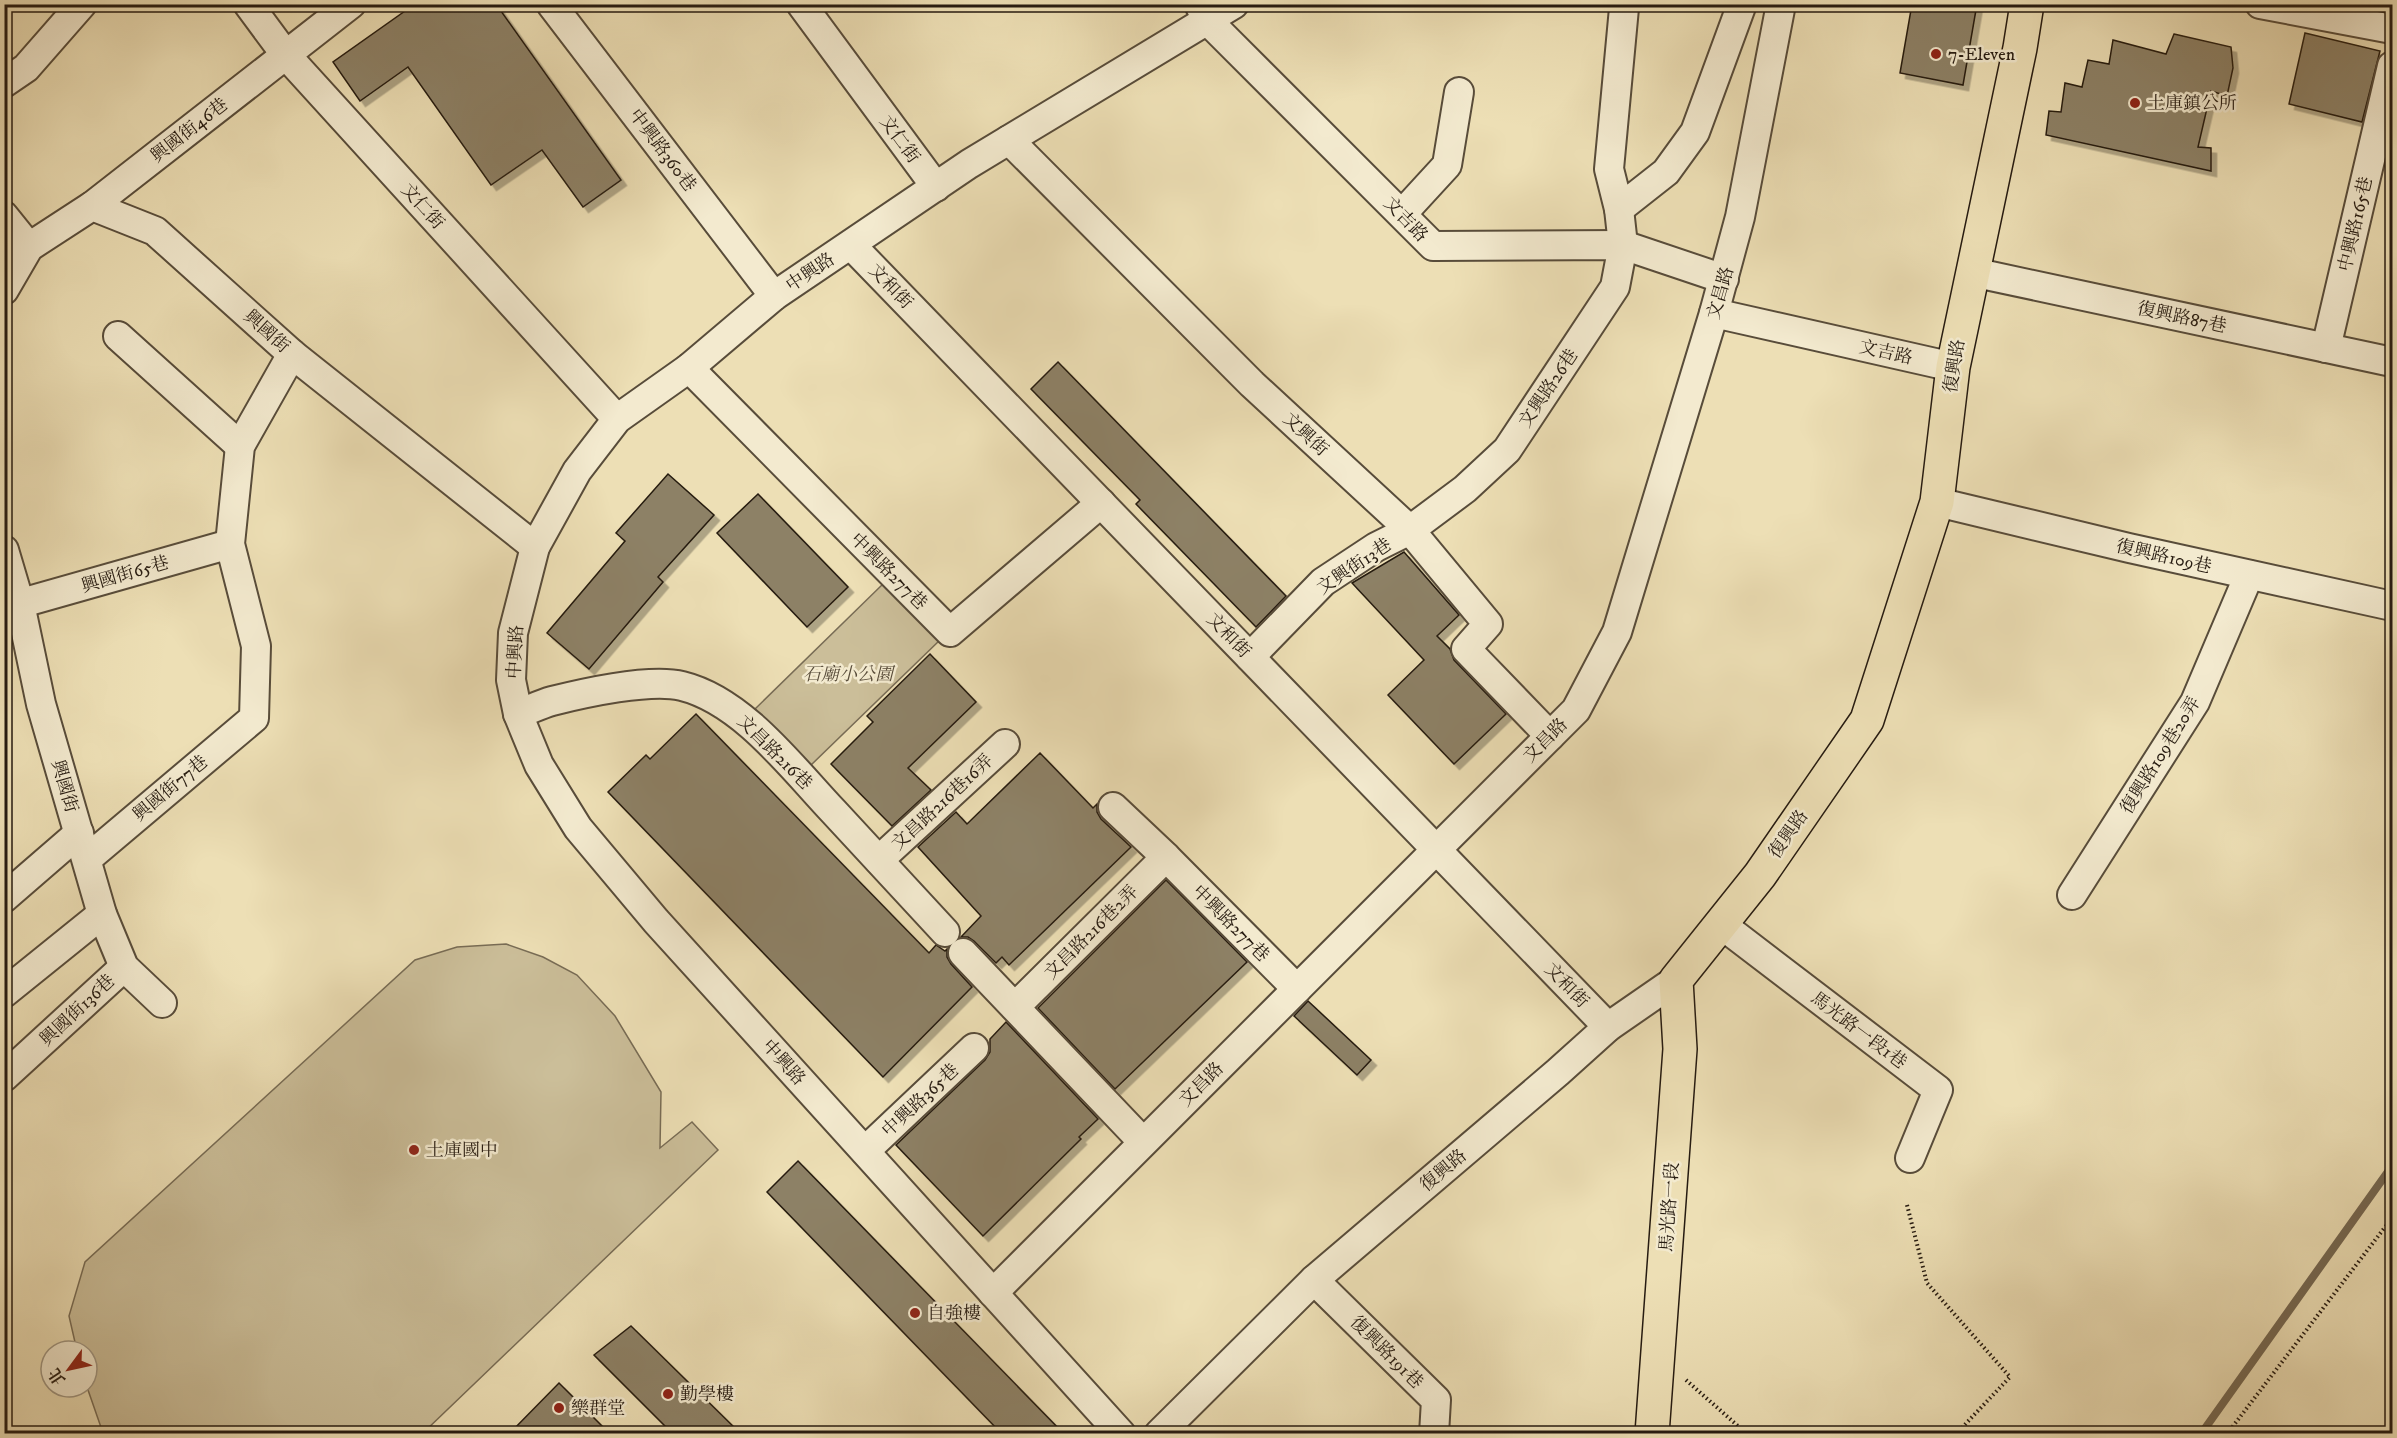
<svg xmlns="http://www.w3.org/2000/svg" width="2397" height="1438" viewBox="0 0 2397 1438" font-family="'IM FELL DW Pica','Noto Serif TC',serif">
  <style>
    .green { fill: #cbbe99; stroke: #786c55; stroke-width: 1.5 }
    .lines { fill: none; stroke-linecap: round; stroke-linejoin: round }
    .stream { stroke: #756852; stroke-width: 8 }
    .building { fill: #8d8166; stroke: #261b11; stroke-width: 1.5; filter: url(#shadow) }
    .minor-casing { stroke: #584c3a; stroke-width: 32 }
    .major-casing { stroke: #261b11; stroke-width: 36 }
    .path { stroke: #261b11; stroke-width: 4; stroke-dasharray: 1.5 3; stroke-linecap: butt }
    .minor { stroke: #f3eacf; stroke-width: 28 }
    .major { stroke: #eddfb5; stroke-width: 33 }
    .poi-dot { fill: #8f2418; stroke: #f3eacf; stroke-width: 2 }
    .labels { text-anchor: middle; stroke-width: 5; stroke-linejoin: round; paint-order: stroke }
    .poi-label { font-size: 18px; fill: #261b11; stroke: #f3eacf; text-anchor: start }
    .street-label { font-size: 18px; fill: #261b11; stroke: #f3eacf }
    .park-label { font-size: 18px; font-style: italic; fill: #584c3a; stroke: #f3eacf }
  </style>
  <defs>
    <filter id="shadow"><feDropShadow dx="5.5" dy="5.5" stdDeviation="0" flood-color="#0004"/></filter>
  </defs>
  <rect width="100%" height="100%" fill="#eddfb5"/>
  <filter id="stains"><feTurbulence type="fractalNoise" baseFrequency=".00333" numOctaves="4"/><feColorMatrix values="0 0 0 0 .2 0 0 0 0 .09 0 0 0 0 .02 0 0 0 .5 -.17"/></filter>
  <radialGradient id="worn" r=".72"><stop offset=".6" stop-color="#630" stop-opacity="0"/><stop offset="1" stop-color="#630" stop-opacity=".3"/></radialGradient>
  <!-- green -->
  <g class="green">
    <path d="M 885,582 L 941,639 L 810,766 L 755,709 Z"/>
    <path d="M 506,944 L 543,957 L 577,975 L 615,1016 L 661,1092 L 660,1148 L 692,1122 L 718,1150 L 423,1433 L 103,1433 L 87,1387 L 87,1351 L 77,1351 L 69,1316 L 85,1262 L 415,960 L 457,947 Z"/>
  </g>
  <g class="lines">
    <!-- stream -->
    <path class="stream" d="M 2201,1434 L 2392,1166"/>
  </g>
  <!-- building -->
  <g class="building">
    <path d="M 415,4 L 496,4 L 621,180 L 583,207 L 542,150 L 491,185 L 408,67 L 360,101 L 333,62 Z"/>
    <path d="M 1912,4 L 1977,4 L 1963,85 L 1900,73 Z"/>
    <path d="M 2305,33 L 2380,51 L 2362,122 L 2289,104 Z"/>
    <path d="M 2174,34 L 2231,47 L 2233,68 L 2227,96 L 2211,91 L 2198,147 L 2211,148 L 2211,171 L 2046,135 L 2049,111 L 2061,112 L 2065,83 L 2082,87 L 2088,60 L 2109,64 L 2113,40 L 2166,54 Z"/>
    <path d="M 1058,362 L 1286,596 L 1256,627 L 1136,504 L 1140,500 L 1031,389 Z"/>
    <path d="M 668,474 L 714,515 L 658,577 L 663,582 L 589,669 L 547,633 L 625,541 L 616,533 Z"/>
    <path d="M 758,494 L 848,587 L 807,627 L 717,533 Z"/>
    <path d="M 1404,552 L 1459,615 L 1437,636 L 1450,649 L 1454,660 L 1506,714 L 1454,764 L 1388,695 L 1424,660 L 1352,583 Z"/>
    <path d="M 930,654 L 976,702 L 908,768 L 931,790 L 892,826 L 831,764 L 873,722 L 867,716 Z"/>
    <path d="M 696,714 L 929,953 L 936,945 L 945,951 L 947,949 L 947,957 L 951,964 L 972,987 L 883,1077 L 608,792 L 646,755 L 650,759 Z"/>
    <path d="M 1040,753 L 1093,808 L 1097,804 L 1097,812 L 1101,819 L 1131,847 L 1009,965 L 1002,957 L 996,963 L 974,941 L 968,937 L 961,937 L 981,916 L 918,847 L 956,812 L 967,824 Z"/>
    <path d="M 1166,880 L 1247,962 L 1115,1089 L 1038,1008 Z"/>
    <path d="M 1308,1001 L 1371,1060 L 1357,1075 L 1294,1016 Z"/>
    <path d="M 1006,1022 L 1098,1119 L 1079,1137 L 1081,1139 L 983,1236 L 896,1145 L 985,1060 L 990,1052 L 990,1039 Z"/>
    <path d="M 798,1161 L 1064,1434 L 1002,1434 L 767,1192 Z"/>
    <path d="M 631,1326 L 741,1434 L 673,1434 L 594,1355 Z"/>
    <path d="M 559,1383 L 610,1434 L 509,1434 Z"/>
  </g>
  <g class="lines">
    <!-- minor casing -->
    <g class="minor-casing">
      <g id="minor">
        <path d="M 248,4 L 285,54 L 617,419"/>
        <path d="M 551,4 L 774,296"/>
        <path d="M 801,4 L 936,187"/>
        <path d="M 1199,4 L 1207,20 L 1433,246 L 1623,245 L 1724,279"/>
        <path d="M 2260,4 L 2392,29"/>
        <path d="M 1624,8 L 1609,169 L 1619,209 L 1666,172 L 1695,132 L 1742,4"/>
        <path d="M 4,83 L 26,68 L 82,4"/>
        <path d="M 1009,140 L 1252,384 L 1410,530 L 1488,624 L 1466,649 L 1550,736"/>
        <path d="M 92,206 L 351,4"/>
        <path d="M 1402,214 L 1447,165 L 1459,92"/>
        <path d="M 4,216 L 29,247"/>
        <path d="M 851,245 L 1608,1027"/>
        <path d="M 1972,272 L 2392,362"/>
        <path d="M 4,290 L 29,247 L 92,206 L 155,231 L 292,354 L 535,547"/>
        <path d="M 1714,313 L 1953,367"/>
        <path d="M 118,336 L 240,446"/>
        <path d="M 2326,348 L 2392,66"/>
        <path d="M 689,368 L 950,632 L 1101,503"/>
        <path d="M 1937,502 L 2129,548 L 2392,606"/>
        <path d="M 4,550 L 20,604 L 41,704 L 102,914 L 124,967 L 162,1003"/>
        <path d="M 4,608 L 230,544"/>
        <path d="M 1250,657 L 1323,582 L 1376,547 L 1410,530 L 1465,489 L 1507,450 L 1615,287 L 1623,245 L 1619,209"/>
        <path d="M 518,714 C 529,710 541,704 552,701 C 584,693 651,678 682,686 C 743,701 793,769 834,812 C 871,852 908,892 945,932"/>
        <path d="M 1113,807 L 1166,857 L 1297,989"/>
        <path d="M 87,859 L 254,718 L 256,646 L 230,544 L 240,446 L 292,354"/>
        <path d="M 879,860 L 1005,744"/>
        <path d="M 2072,895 L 2195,702 L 2249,575"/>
        <path d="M 4,898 L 79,833"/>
        <path d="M 1722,925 L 1938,1090 L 1910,1158"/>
        <path d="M 963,953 L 1143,1142"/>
        <path d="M 4,993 L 102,914"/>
        <path d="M 1015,1007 L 1166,857"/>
        <path d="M 4,1077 L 124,967"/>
        <path d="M 865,1151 L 974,1048"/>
        <path d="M 1314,1280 L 1436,1400 L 1434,1434"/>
        <path d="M 993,1293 L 1576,710 L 1617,632 L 1714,313 L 1740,217 L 1781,4"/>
        <path d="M 1121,1434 L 656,921 L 578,828 L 539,765 L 518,714 L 511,680 L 513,633 L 535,547 L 577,471 L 617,419 L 689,368 L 774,296 L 969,164 L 1234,4"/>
        <path d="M 1159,1434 L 1314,1280 L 1558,1072 L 1608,1027 L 1676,980"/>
      </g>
    </g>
    <!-- major casing -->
    <g class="major-casing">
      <path id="major" d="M 1652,1434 L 1680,1049 L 1676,980 L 1760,875 L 1867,720 L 1937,502 L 1953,367 L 2020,48 L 2027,4"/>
    </g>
    <!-- path -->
    <g class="path">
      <path d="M 1907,1205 L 1927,1283 L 2010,1377 L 1956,1434"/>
      <path d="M 1686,1380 L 1747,1434"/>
      <path d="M 2227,1434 L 2392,1218"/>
    </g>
    <!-- minor -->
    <use href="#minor" class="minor"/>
    <!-- major -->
    <use href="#major" class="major"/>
  </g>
  <!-- markers -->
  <g class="poi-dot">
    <circle cx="1936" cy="54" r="6"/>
    <circle cx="2135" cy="103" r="6"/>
    <circle cx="414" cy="1150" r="6"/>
    <circle cx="915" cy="1313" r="6"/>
    <circle cx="668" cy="1394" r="6"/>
    <circle cx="559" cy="1408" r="6"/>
  </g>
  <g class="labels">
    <!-- poi labels -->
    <g class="poi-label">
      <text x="1948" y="60">7-Eleven</text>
      <text x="2147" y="109">土庫鎮公所</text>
      <text x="426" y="1156">土庫國中</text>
      <text x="927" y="1319">自強樓</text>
      <text x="680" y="1400">勤學樓</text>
      <text x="571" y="1414">樂群堂</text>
    </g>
    <!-- street labels -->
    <g class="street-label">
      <text transform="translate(189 130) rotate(-38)" y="6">興國街46巷</text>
      <text transform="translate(900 139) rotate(54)" y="6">文仁街</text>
      <text transform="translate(663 150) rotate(53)" y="6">中興路360巷</text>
      <text transform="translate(423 206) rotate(48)" y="6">文仁街</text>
      <text transform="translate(1406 219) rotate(46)" y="6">文吉路</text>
      <text transform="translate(2355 224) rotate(-77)" y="6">中興路165巷</text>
      <text transform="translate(810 272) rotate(-34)" y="6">中興路</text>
      <text transform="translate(891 286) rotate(46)" y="6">文和街</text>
      <text transform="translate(1720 293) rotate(-74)" y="6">文昌路</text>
      <text transform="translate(2182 317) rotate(12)" y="6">復興路87巷</text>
      <text transform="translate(267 331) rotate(42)" y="6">興國街</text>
      <text transform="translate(1886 352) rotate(13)" y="6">文吉路</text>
      <text transform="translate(1954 366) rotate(-81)" y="6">復興路</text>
      <text transform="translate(1548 388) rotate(-56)" y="6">文興路26巷</text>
      <text transform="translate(1306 434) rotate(43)" y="6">文興街</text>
      <text transform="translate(2164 556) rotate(13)" y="6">復興路109巷</text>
      <text transform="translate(1354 566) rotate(-34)" y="6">文興街13巷</text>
      <text transform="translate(889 571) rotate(45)" y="6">中興路277巷</text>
      <text transform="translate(125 574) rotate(-16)" y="6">興國街65巷</text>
      <text transform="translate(1229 635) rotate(46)" y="6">文和街</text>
      <text transform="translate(515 652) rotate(-87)" y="6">中興路</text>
      <text transform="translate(1545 740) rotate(-45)" y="6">文昌路</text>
      <text transform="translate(775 752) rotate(45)" y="6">文昌路216巷</text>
      <text transform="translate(2160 755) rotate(-58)" y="6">復興路109巷20弄</text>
      <text transform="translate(65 786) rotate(74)" y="6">興國街</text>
      <text transform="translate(170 788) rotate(-40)" y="6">興國街77巷</text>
      <text transform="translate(942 802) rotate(-43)" y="6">文昌路216巷16弄</text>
      <text transform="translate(1788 834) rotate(-55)" y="6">復興路</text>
      <text transform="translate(1231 923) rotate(45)" y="6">中興路277巷</text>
      <text transform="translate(1091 932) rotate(-45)" y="6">文昌路216巷2弄</text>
      <text transform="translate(1567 985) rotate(46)" y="6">文和街</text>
      <text transform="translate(77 1010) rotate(-43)" y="6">興國街136巷</text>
      <text transform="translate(1859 1030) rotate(37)" y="6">馬光路一段1巷</text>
      <text transform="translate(784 1062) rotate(48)" y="6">中興路</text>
      <text transform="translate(1201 1084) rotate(-45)" y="6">文昌路</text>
      <text transform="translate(920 1100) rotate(-43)" y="6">中興路365巷</text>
      <text transform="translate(1443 1170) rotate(-40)" y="6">復興路</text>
      <text transform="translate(1669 1207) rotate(-86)" y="6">馬光路一段</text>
      <text transform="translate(1387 1352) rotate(45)" y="6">復興路191巷</text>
    </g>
    <!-- park labels -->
    <g class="park-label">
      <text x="848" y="680">石廟小公園</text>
    </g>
  </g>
  <!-- margin -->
  <rect width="2397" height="1438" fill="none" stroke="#eddfb5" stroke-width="24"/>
  <rect x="6" y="6" width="2385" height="1426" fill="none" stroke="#261b11" stroke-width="3"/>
  <rect x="12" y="12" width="2373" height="1414" fill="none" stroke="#261b11" stroke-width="1.5"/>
  <!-- north arrow -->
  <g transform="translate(69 1369) rotate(237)"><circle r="28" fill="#f3eacf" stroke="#a19783" stroke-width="1.5"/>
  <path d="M0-4.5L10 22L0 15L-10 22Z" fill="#8f2418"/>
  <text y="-9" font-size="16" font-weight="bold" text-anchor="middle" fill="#261b11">北</text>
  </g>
  <rect width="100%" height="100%" filter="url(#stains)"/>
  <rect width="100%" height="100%" fill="url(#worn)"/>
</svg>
